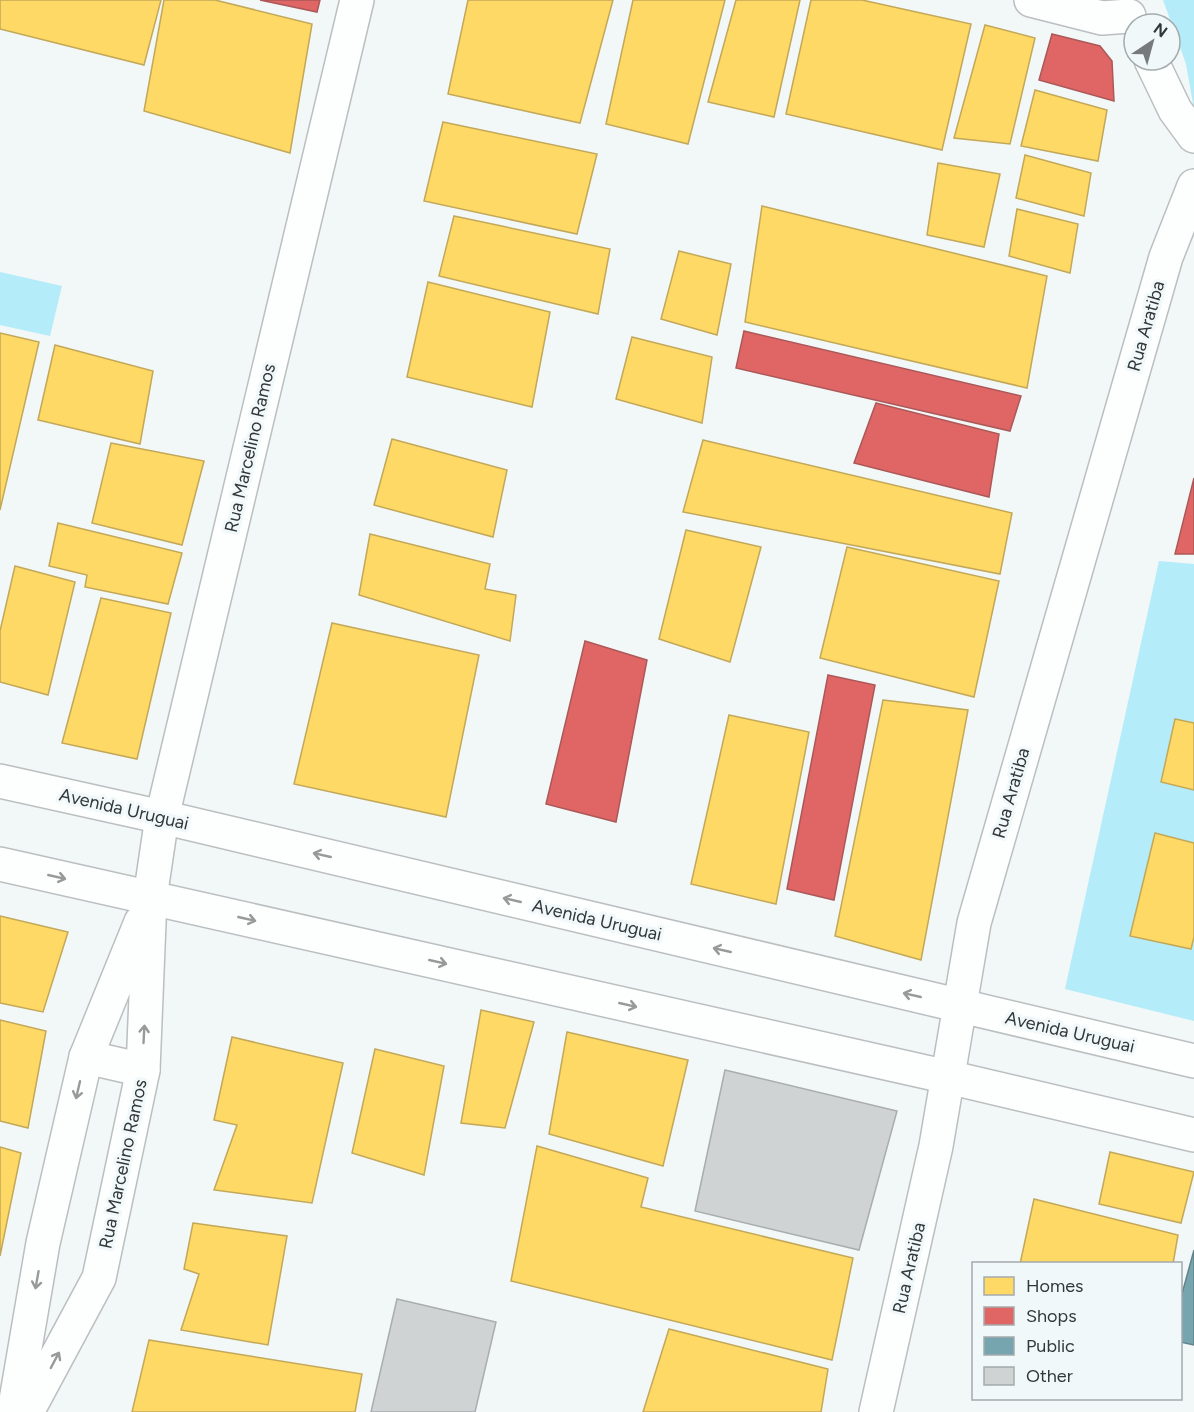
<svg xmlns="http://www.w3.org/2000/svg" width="1194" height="1412" viewBox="0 0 1194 1412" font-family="Figtree,sans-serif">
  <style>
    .green { fill: #b4ecf9 }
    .homes { fill: #ffd966; stroke: #c2a858; stroke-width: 1.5 }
    .shops { fill: #e06666; stroke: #ac5858; stroke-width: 1.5 }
    .public { fill: #76a5af; stroke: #62848b; stroke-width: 1.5 }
    .building { fill: #cfd3d4; stroke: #a9adae; stroke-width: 1.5 }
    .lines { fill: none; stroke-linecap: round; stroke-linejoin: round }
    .street-casing { stroke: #bbbfc0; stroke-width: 36 }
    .secondary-casing { stroke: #bbbfc0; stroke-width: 36 }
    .street { stroke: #fdfefe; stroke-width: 33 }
    .secondary { stroke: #fdfefe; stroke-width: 33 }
    .oneway { stroke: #989a9a }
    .labels { text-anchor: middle; stroke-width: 6; stroke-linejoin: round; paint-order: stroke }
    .street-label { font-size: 18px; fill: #333737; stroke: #f0f8fa }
  </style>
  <rect width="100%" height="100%" fill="#f2f7f8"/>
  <!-- green -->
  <g class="green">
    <path d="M 1163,0 L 1194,0 L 1194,109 L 1186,64 Z"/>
    <path d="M 0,272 L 62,286 L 50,336 L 0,325 Z"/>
    <path d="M 1159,561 L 1194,564 L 1194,1021 L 1065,989 Z"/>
  </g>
  <!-- homes -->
  <g class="homes">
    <path d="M 0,0 L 161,0 L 144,65 L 0,29 Z"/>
    <path d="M 164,0 L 215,0 L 312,24 L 290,153 L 144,111 Z"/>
    <path d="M 468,0 L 613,0 L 580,123 L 448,94 Z"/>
    <path d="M 633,0 L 725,0 L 688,144 L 606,124 Z"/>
    <path d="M 736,0 L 800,0 L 774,117 L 708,102 Z"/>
    <path d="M 811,0 L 862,0 L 971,24 L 942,150 L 786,114 Z"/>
    <path d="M 985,25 L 1035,38 L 1010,144 L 954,138 Z"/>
    <path d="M 1035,90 L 1107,110 L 1098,161 L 1021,146 Z"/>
    <path d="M 443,122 L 597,154 L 577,234 L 424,201 Z"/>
    <path d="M 1025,155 L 1091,173 L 1084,216 L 1016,198 Z"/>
    <path d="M 938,163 L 1000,174 L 984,247 L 927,235 Z"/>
    <path d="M 762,206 L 1047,276 L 1027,388 L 745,322 Z"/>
    <path d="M 1017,209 L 1078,224 L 1070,273 L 1009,256 Z"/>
    <path d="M 454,216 L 610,249 L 598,314 L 439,276 Z"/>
    <path d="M 679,251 L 731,264 L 717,335 L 661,319 Z"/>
    <path d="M 428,282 L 550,312 L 532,407 L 407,377 Z"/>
    <path d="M 0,333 L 39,342 L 0,510 Z"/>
    <path d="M 632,337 L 712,357 L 702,423 L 616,399 Z"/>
    <path d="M 55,345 L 153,371 L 140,444 L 38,420 Z"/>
    <path d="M 392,439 L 507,470 L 493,537 L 374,505 Z"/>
    <path d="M 703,440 L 1012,513 L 1000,574 L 683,512 Z"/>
    <path d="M 111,443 L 204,461 L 182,545 L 92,523 Z"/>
    <path d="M 58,523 L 182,553 L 168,604 L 85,587 L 87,575 L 49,566 Z"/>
    <path d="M 686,530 L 761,547 L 730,662 L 659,639 Z"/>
    <path d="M 370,534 L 490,564 L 485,589 L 516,595 L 510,641 L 359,595 Z"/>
    <path d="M 847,547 L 999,581 L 974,697 L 820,658 Z"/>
    <path d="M 15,566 L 75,582 L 48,695 L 0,682 L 0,631 Z"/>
    <path d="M 101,598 L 171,613 L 137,759 L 62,743 Z"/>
    <path d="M 332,623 L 479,655 L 446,817 L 294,784 Z"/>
    <path d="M 883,700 L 968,710 L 921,960 L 835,936 Z"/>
    <path d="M 729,715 L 809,732 L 776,904 L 691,884 Z"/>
    <path d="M 1175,719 L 1194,723 L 1194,790 L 1161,782 Z"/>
    <path d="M 1155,833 L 1194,843 L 1194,937 L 1191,949 L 1130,936 Z"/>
    <path d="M 0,916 L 68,932 L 43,1012 L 0,1003 Z"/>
    <path d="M 481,1010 L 534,1022 L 505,1128 L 461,1123 Z"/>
    <path d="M 0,1020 L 46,1031 L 28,1128 L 0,1121 Z"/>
    <path d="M 567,1032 L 688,1060 L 663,1166 L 549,1134 Z"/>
    <path d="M 232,1037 L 343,1063 L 312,1203 L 214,1190 L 237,1125 L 214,1120 Z"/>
    <path d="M 375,1049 L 444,1066 L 424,1175 L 352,1153 Z"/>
    <path d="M 537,1146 L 648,1178 L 641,1207 L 853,1258 L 832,1360 L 511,1281 Z"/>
    <path d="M 0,1147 L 21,1153 L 0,1256 Z"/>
    <path d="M 1110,1152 L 1194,1172 L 1181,1223 L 1099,1204 Z"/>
    <path d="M 1034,1199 L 1178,1235 L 1173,1264 L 1020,1264 Z"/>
    <path d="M 193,1223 L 287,1236 L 268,1345 L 181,1330 L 199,1274 L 184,1269 Z"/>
    <path d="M 669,1329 L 828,1369 L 821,1412 L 643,1412 Z"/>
    <path d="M 149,1340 L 362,1374 L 355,1412 L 132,1412 Z"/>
  </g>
  <!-- shops -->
  <g class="shops">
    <path d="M 260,0 L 320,0 L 317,12 Z"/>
    <path d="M 1052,34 L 1100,46 L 1112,61 L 1114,101 L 1039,80 Z"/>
    <path d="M 744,331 L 1021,396 L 1010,431 L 736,368 Z"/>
    <path d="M 876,403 L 999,434 L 989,497 L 854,463 Z"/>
    <path d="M 1194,478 L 1194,554 L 1175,554 Z"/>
    <path d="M 585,641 L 647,660 L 616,822 L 546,804 Z"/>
    <path d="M 828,675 L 875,685 L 834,900 L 787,889 Z"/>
  </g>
  <!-- public -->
  <path class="public" d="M 1194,1250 L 1194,1345 L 1180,1342 L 1180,1301 Z"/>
  <!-- building -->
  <g class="building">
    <path d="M 725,1070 L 897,1111 L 859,1250 L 695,1211 Z"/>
    <path d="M 397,1299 L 496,1322 L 475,1412 L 371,1412 Z"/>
  </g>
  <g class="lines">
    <!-- street casing -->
    <g class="street-casing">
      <path id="street" d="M 162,817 L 357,0"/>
    </g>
    <!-- secondary casing -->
    <g class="secondary-casing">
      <g id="secondary">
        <path d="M 1031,0 L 1102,18 L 1129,16"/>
        <path d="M 1151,60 L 1175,110 L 1194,136"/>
        <path d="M 0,781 L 162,817 L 1194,1061"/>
        <path d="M 0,864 L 948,1077 L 1194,1135"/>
        <path d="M 86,1057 L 143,1070"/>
        <path d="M 14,1412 L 43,1243 L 86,1057 L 141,922"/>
        <path d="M 27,1412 L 99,1278 L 143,1070 L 150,898 L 162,817"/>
        <path d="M 876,1412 L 936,1146 L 974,923 L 1166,257 L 1194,186"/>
      </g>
    </g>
    <!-- street -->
    <use href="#street" class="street"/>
    <!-- secondary -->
    <use href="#secondary" class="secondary"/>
  </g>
  <!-- one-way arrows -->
  <defs><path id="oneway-shaft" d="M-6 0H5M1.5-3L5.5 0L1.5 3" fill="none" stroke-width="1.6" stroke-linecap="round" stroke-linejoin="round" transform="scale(1.5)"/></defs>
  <g class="oneway">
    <use href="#oneway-shaft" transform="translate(322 855) rotate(-167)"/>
    <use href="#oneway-shaft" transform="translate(57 877) rotate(13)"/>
    <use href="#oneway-shaft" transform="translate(512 900) rotate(-167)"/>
    <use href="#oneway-shaft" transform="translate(247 919) rotate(13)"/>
    <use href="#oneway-shaft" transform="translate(722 950) rotate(-167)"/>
    <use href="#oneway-shaft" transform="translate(438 962) rotate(13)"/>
    <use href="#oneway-shaft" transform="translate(912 995) rotate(-167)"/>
    <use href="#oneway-shaft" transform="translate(628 1005) rotate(13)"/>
    <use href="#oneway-shaft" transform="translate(144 1034) rotate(-87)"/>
    <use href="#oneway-shaft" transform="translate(78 1090) rotate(103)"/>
    <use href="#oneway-shaft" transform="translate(37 1280) rotate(100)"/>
    <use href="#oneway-shaft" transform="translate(55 1360) rotate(-62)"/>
  </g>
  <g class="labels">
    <!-- street labels -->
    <g class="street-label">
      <text transform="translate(1146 326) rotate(-74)" y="6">Rua Aratiba</text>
      <text transform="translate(250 448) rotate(-77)" y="6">Rua Marcelino Ramos</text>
      <text transform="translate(1011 793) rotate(-74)" y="6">Rua Aratiba</text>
      <text transform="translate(124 809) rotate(13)" y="6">Avenida Uruguai</text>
      <text transform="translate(597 920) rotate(13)" y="6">Avenida Uruguai</text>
      <text transform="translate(1070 1032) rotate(13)" y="6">Avenida Uruguai</text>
      <text transform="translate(123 1164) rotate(-78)" y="6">Rua Marcelino Ramos</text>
      <text transform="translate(909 1268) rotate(-77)" y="6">Rua Aratiba</text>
    </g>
  </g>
  <!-- legend -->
  <rect x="972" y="1262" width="210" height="138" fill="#f0f8fa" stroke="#a4abac" stroke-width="1.5"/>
  <rect x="984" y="1277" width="30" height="18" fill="#ffd966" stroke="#a4abac" stroke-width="1.5"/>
  <text x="1026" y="1292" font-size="18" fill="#333737">Homes</text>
  <rect x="984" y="1307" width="30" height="18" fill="#e06666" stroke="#a4abac" stroke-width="1.5"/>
  <text x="1026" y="1322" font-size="18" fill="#333737">Shops</text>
  <rect x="984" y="1337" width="30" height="18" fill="#76a5af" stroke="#a4abac" stroke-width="1.5"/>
  <text x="1026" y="1352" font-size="18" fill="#333737">Public</text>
  <rect x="984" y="1367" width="30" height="18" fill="#cfd3d4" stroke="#a4abac" stroke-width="1.5"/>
  <text x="1026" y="1382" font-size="18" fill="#333737">Other</text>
  <!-- north arrow -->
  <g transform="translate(1152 42) rotate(36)"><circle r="28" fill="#f0f8fa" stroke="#a4abac" stroke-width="1.5"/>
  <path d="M0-4.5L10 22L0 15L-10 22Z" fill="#767a7b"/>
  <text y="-9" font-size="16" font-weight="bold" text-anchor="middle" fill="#333737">N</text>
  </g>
</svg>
